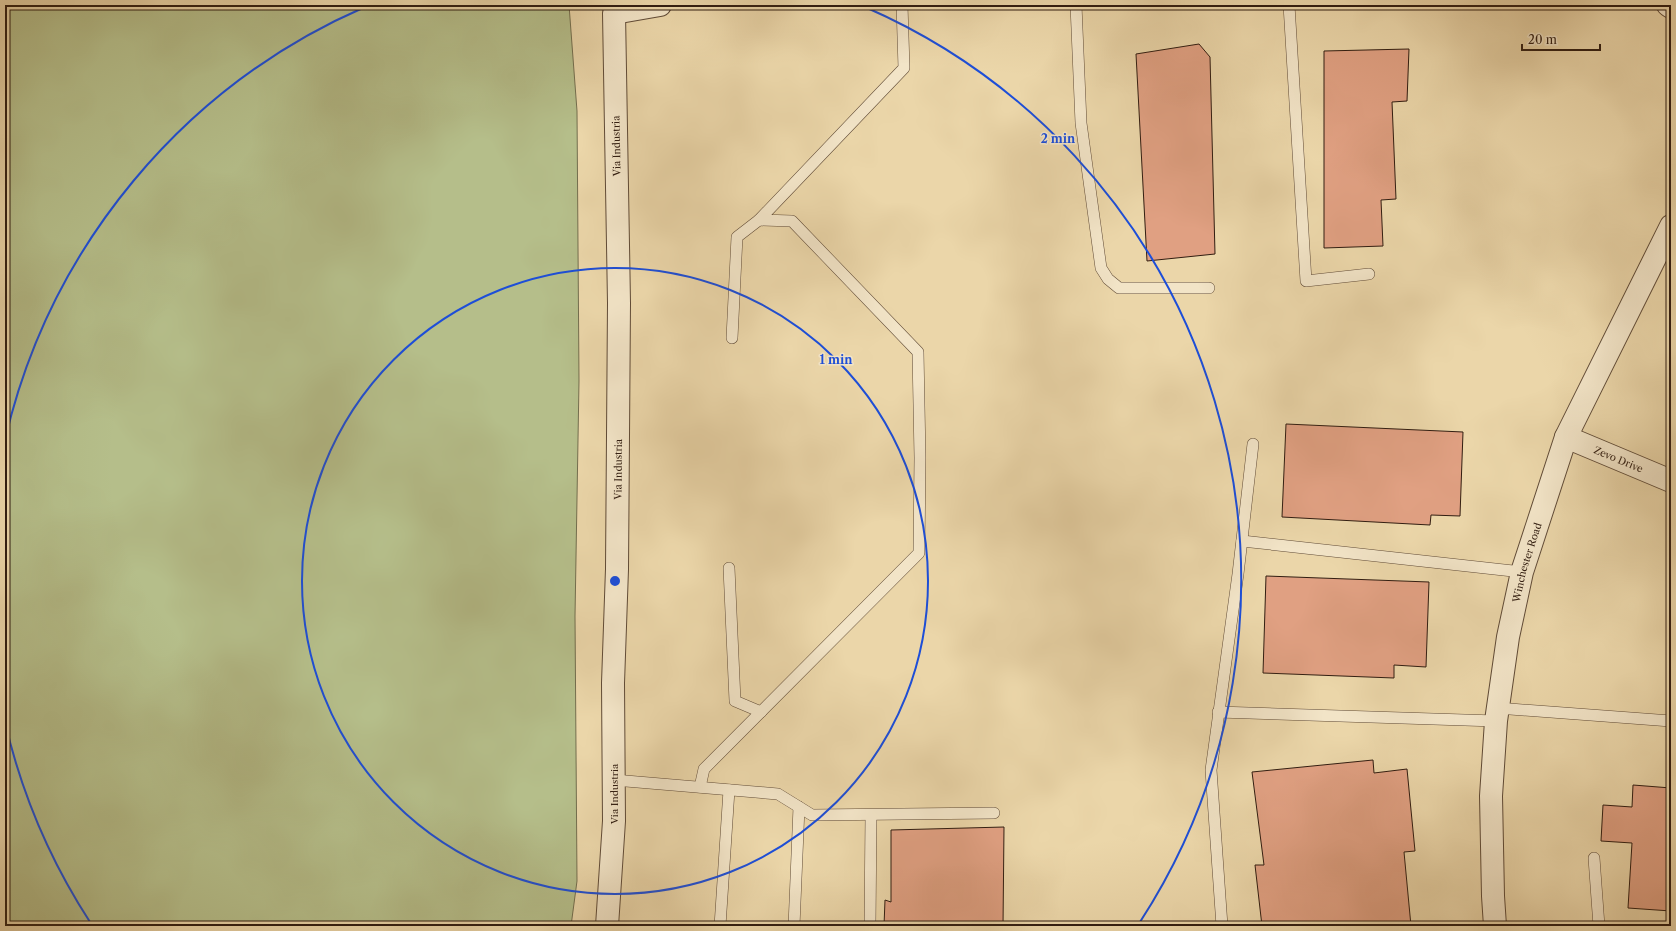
<svg xmlns="http://www.w3.org/2000/svg" width="1676" height="931" viewBox="0 0 1676 931" font-family="'Libre Caslon Text',serif">
  <style>
    .green { fill: #b5be8a; stroke: #736e4e }
    .building { fill: #e0a082; stroke: #311d11 }
    .lines { fill: none; stroke-linecap: round; stroke-linejoin: round }
    .service-casing { stroke: #604b37; stroke-width: 12 }
    .minor-casing { stroke: #604b37; stroke-width: 24 }
    .tertiary-casing { stroke: #604b37; stroke-width: 24 }
    .service { stroke: #f2e4c7; stroke-width: 11 }
    .minor { stroke: #f2e4c7; stroke-width: 22 }
    .tertiary { stroke: #f2e4c7; stroke-width: 22 }
    .ring { fill: none; stroke: #1d4ed8; stroke-width: 2 }
    .labels { text-anchor: middle; stroke-width: 3; stroke-linejoin: round; paint-order: stroke }
    .street-label { font-size: 10px; fill: #311d11; stroke: #f2e4c7 }
    .centre { fill: #1d4ed8; stroke: #f2e4c7; stroke-width: 2 }
    .ring-label { font-size: 12px; text-anchor: middle; font-weight: bold; fill: #1d4ed8; stroke: #f2e4c7; stroke-width: 3; stroke-linejoin: round; paint-order: stroke }
  </style>
  <rect width="100%" height="100%" fill="#ebd6a9"/>
  <filter id="stains"><feTurbulence type="fractalNoise" baseFrequency=".005" numOctaves="4"/><feColorMatrix values="0 0 0 0 .2 0 0 0 0 .09 0 0 0 0 .02 0 0 0 .5 -.17"/></filter>
  <radialGradient id="worn" r=".72"><stop offset=".6" stop-color="#630" stop-opacity="0"/><stop offset="1" stop-color="#630" stop-opacity=".3"/></radialGradient>
  <!-- green -->
  <path class="green" d="M 5,5 L 569,5 L 577,111 L 579,381 L 575,616 L 577,881 L 571,926 L 5,926 Z"/>
  <!-- building -->
  <g class="building">
    <path d="M 1199,44 L 1210,57 L 1215,254 L 1147,261 L 1136,54 Z"/>
    <path d="M 1409,49 L 1407,101 L 1392,102 L 1396,199 L 1381,200 L 1383,246 L 1324,248 L 1324,51 Z"/>
    <path d="M 1286,424 L 1463,432 L 1460,516 L 1431,515 L 1430,525 L 1282,517 Z"/>
    <path d="M 1266,576 L 1429,582 L 1426,667 L 1394,665 L 1394,678 L 1263,673 Z"/>
    <path d="M 1373,760 L 1374,773 L 1407,769 L 1415,851 L 1404,852 L 1411,926 L 1262,926 L 1255,865 L 1264,865 L 1252,772 Z"/>
    <path d="M 1633,785 L 1671,788 L 1671,911 L 1628,908 L 1632,843 L 1601,841 L 1603,805 L 1632,807 Z"/>
    <path d="M 1004,827 L 1003,926 L 884,926 L 885,900 L 891,902 L 891,830 Z"/>
  </g>
  <g class="lines">
    <!-- service casing -->
    <g class="service-casing">
      <g id="service">
        <path d="M 1076,5 L 1081,123 L 1101,268 L 1108,279 L 1119,288 L 1209,288"/>
        <path d="M 1289,5 L 1306,281 L 1369,274"/>
        <path d="M 732,338 L 737,237 L 759,220"/>
        <path d="M 1242,541 L 1522,572"/>
        <path d="M 729,568 L 735,701 L 761,712"/>
        <path d="M 1497,708 L 1671,721"/>
        <path d="M 1218,712 L 1496,721"/>
        <path d="M 614,780 L 778,794 L 812,815 L 994,813"/>
        <path d="M 700,787 L 704,769 L 919,553 L 920,458 L 918,352 L 792,221 L 759,220 L 904,68 L 902,5"/>
        <path d="M 1594,858 L 1599,926"/>
        <path d="M 720,926 L 729,790"/>
        <path d="M 794,926 L 799,807"/>
        <path d="M 870,926 L 871,815"/>
        <path d="M 1222,926 L 1211,770 L 1238,574 L 1253,444"/>
      </g>
    </g>
    <!-- minor casing -->
    <g class="minor-casing">
      <g id="minor">
        <path id="s1" d="M 1566,437 L 1671,481"/>
      </g>
    </g>
    <!-- tertiary casing -->
    <g class="tertiary-casing">
      <g id="tertiary">
        <path d="M 1668,5 L 1671,7"/>
        <path id="s2" d="M 607,926 L 614,821 L 613,683 L 617,569 L 619,303 L 614,13 L 660,5"/>
        <path id="s3" d="M 1495,926 L 1493,896 L 1491,796 L 1496,721 L 1508,637 L 1522,572 L 1566,437 L 1671,226"/>
      </g>
    </g>
    <!-- service -->
    <use href="#service" class="service"/>
    <!-- minor -->
    <use href="#minor" class="minor"/>
    <!-- tertiary -->
    <use href="#tertiary" class="tertiary"/>
  </g>
  <!-- distance rings -->
  <g class="ring">
    <circle cx="615" cy="581" r="313"/>
    <path d="M90 922A626 626 0 0 1 5 722M5 440A626 626 0 0 1 365 7M865 7A626 626 0 0 1 1140 922"/>
  </g>
  <g class="labels">
    <!-- street labels -->
    <g class="street-label">
      <text transform="translate(616 146) rotate(-91)" y="4">Via Industria</text>
      <text dy="4" stroke="none"><textPath href="#s1" startOffset="57">Zevo Drive</textPath></text>
      <text dy="4" stroke="none"><textPath href="#s2" startOffset="457">Via Industria</textPath></text>
      <text dy="4" stroke="none"><textPath href="#s3" startOffset="367">Winchester Road</textPath></text>
      <text transform="translate(614 794) rotate(-90)" y="4">Via Industria</text>
    </g>
  </g>
  <circle cx="615" cy="581" r="6" class="centre"/>
  <g class="ring-label">
    <text x="1058" y="143">2 min</text>
    <text x="836" y="364">1 min</text>
  </g>
  <!-- margin -->
  <rect width="1676" height="931" fill="none" stroke="#ebd6a9" stroke-width="20"/>
  <rect x="6" y="6" width="1664" height="919" fill="none" stroke="#311d11" stroke-width="2"/>
  <rect x="10" y="10" width="1656" height="911" fill="none" stroke="#311d11"/>
  <!-- scale -->
  <path d="M1522 44v6h78v-6" fill="none" stroke="#311d11" stroke-width="2"/>
  <text x="1528" y="44" font-size="12" fill="#311d11" stroke="#f2e4c7" stroke-width="3" paint-order="stroke">20 m</text>
  <rect width="100%" height="100%" filter="url(#stains)"/>
  <rect width="100%" height="100%" fill="url(#worn)"/>
</svg>
